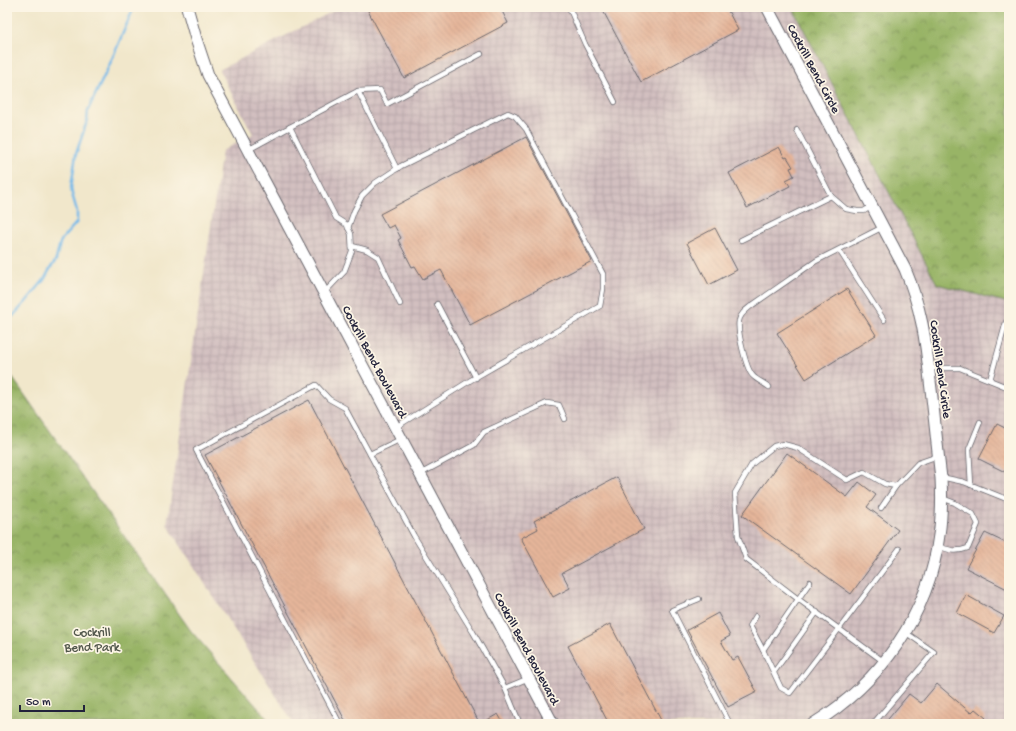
<svg xmlns="http://www.w3.org/2000/svg" width="1016" height="731" viewBox="0 0 1016 731" font-family="'Gochi Hand',sans-serif">
  <style>
    .industrial { fill: url(#industrial-grid) }
    .forest { fill: url(#forest-crowns); stroke: #5d6b50 }
    .lines { fill: none; stroke-linecap: round; stroke-linejoin: round }
    .stream { stroke: #73b9ea; stroke-width: 2.5 }
    .building { fill: url(#building-back-hatch) }
    .service-casing { stroke: #6a676d; stroke-width: 6 }
    .tertiary-casing { stroke: #6a676d; stroke-width: 13 }
    .service { stroke: #fff; stroke-width: 4.5 }
    .tertiary { stroke: #fff; stroke-width: 11 }
    .labels { text-anchor: middle; stroke-width: 3.5; stroke-linejoin: round; paint-order: stroke }
    .street-label { font-size: 13px; fill: #22223b; stroke: #fcf5e5 }
    .park-label { font-size: 13px; fill: #52574c; stroke: #fcf5e5 }
  </style>
  <defs>
    <pattern id="industrial-grid" width="8" height="8" patternUnits="userSpaceOnUse"><rect width="8" height="8" fill="#d2bfc0"/><path d="M0 4h8M4 0v8" fill="none" stroke="#b4a4a6"/></pattern>
    <pattern id="forest-crowns" width="20" height="18" patternUnits="userSpaceOnUse"><rect width="20" height="18" fill="#98b466"/><path d="M2 6a3 3 0 1 1 6 0M12 15a3 3 0 1 1 6 0" fill="none" stroke="#7c9255"/></pattern>
    <pattern id="building-back-hatch" width="6" height="6" patternUnits="userSpaceOnUse"><rect width="6" height="6" fill="#e5b59a"/><path d="M-1 5l2 2M0 0l6 6M5-1l2 2" fill="none" stroke="#c49b86"/></pattern>
  </defs>
  <rect width="100%" height="100%" fill="#fcf5e5"/>
  <filter id="ink" filterUnits="userSpaceOnUse"><feTurbulence type="fractalNoise" baseFrequency=".025" numOctaves="2"/><feDisplacementMap in="SourceGraphic" scale="8" xChannelSelector="R" yChannelSelector="G"/><feConvolveMatrix kernelMatrix="1 2 1 2 8 2 1 2 1" color-interpolation-filters="sRGB"/></filter>
  <filter id="wash" filterUnits="userSpaceOnUse"><feTurbulence type="fractalNoise" baseFrequency=".012" numOctaves="4" result="noise"/><feDisplacementMap in="SourceGraphic" scale="16" xChannelSelector="R" yChannelSelector="G"/><feGaussianBlur stdDeviation="0.9" result="paint"/><feColorMatrix in="noise" values="0 0 0 0 0 0 0 0 0 0 0 0 0 0 0 0 0 1.4 0 .05"/><feComposite in="paint" operator="in"/></filter>
  <g filter="url(#wash)">
    <rect width="100%" height="100%" fill="#f1e7cb"/>
    <!-- industrial -->
    <path class="industrial" d="M 341,7 L 792,7 L 937,283 L 1009,303 L 1009,724 L 294,724 L 167,524 L 222,151 L 253,134 L 219,70 Z"/>
    <!-- forest -->
    <g class="forest">
      <path d="M 792,7 L 1009,7 L 1009,303 L 937,284 Z"/>
      <path d="M 7,370 L 191,631 L 272,724 L 7,724 Z"/>
    </g>
    <g class="lines">
      <!-- stream -->
      <path class="stream" d="M 7,329 L 11,318 L 25,303 L 44,280 L 50,269 L 56,260 L 60,243 L 62,239 L 77,222 L 77,211 L 72,194 L 71,188 L 76,154 L 87,121 L 88,110 L 109,66 L 134,7"/>
    </g>
    <g id="blocks">
      <!-- building -->
      <g class="building">
        <path d="M 371,7 L 500,7 L 508,23 L 404,78 L 367,9 Z"/>
        <path d="M 601,7 L 726,7 L 738,30 L 641,82 Z"/>
        <path d="M 526,137 L 592,261 L 470,325 L 441,270 L 423,279 L 415,266 L 412,267 L 398,240 L 401,238 L 394,225 L 388,228 L 380,214 Z"/>
        <path d="M 779,147 L 785,158 L 787,157 L 793,167 L 790,168 L 794,176 L 786,180 L 790,186 L 747,208 L 729,173 Z"/>
        <path d="M 715,228 L 737,270 L 709,285 L 687,243 Z"/>
        <path d="M 847,289 L 876,335 L 806,379 L 777,333 Z"/>
        <path d="M 309,400 L 480,724 L 498,714 L 504,724 L 347,724 L 205,455 Z"/>
        <path d="M 997,424 L 1009,430 L 1009,474 L 979,459 Z"/>
        <path d="M 787,453 L 847,497 L 859,482 L 876,495 L 867,507 L 898,530 L 851,594 L 742,515 Z"/>
        <path d="M 617,477 L 644,529 L 562,573 L 570,588 L 553,597 L 521,538 L 538,529 L 534,521 Z"/>
        <path d="M 985,533 L 1004,542 L 1009,533 L 1009,590 L 966,568 Z"/>
        <path d="M 966,595 L 1004,616 L 994,633 L 957,613 Z"/>
        <path d="M 718,613 L 730,636 L 721,641 L 732,660 L 738,657 L 757,692 L 728,707 L 687,630 Z"/>
        <path d="M 610,624 L 663,724 L 609,724 L 568,646 Z"/>
        <path d="M 937,684 L 971,713 L 975,709 L 986,718 L 981,724 L 884,724 L 909,694 L 921,703 Z"/>
      </g>
    </g>
  </g>
  <g filter="url(#ink)">
    <use href="#blocks" fill-opacity="0" stroke="#6a676d" stroke-width="1"/>
    <g class="lines">
      <!-- service casing -->
      <g class="service-casing">
        <g id="service">
          <path d="M 569,7 L 585,44 L 615,102"/>
          <path d="M 358,91 L 380,90 L 387,104 L 481,54"/>
          <path d="M 290,127 L 358,91 L 397,169"/>
          <path d="M 797,130 L 831,196 L 846,209 L 857,211 L 864,211 L 872,206"/>
          <path d="M 248,150 L 290,127 L 336,218 L 347,225 L 351,234 L 352,251 L 344,272 L 325,292"/>
          <path d="M 348,228 L 354,211 L 362,196 L 375,183 L 401,166 L 508,113 L 515,116 L 526,129 L 603,274 L 603,289 L 600,306 L 471,380 L 396,427"/>
          <path d="M 741,240 L 831,196"/>
          <path d="M 352,246 L 367,250 L 378,257 L 400,304"/>
          <path d="M 839,250 L 884,320"/>
          <path d="M 437,304 L 476,378"/>
          <path d="M 929,368 L 960,368 L 1009,388"/>
          <path d="M 990,380 L 1006,322"/>
          <path d="M 769,387 C 764,383 757,380 753,376 C 746,369 737,331 739,321 C 740,314 746,310 751,306 L 816,261 L 883,227"/>
          <path d="M 370,454 L 401,439"/>
          <path d="M 420,474 L 474,445 L 484,432 L 547,403 L 559,405 L 565,419"/>
          <path d="M 941,477 L 964,482 L 1009,500"/>
          <path d="M 971,485 L 969,449 L 980,422"/>
          <path d="M 881,508 L 896,486"/>
          <path d="M 937,546 C 950,550 955,553 968,548 L 978,524 L 973,514 L 955,503 L 942,498"/>
          <path d="M 699,599 L 672,610 L 730,724"/>
          <path d="M 756,616 L 750,626 L 763,650 L 781,688 L 790,693 L 839,629 L 899,549"/>
          <path d="M 763,650 L 810,582"/>
          <path d="M 883,661 L 798,599 L 746,559 L 738,536 L 735,493 L 752,464 L 774,446 L 783,444 L 798,448 L 847,480 L 864,472 L 885,484 L 896,486 L 918,463 L 938,456"/>
          <path d="M 774,672 L 817,612"/>
          <path d="M 505,688 L 529,678"/>
          <path d="M 340,724 L 196,450 L 316,385 L 329,399 L 345,408 L 414,536 L 473,632 L 505,688 L 520,724"/>
          <path d="M 873,724 L 934,652 L 905,632"/>
        </g>
      </g>
      <!-- tertiary casing -->
      <g class="tertiary-casing">
        <g id="tertiary">
          <path d="M 187,7 L 196,39 L 208,75 L 553,724"/>
          <path d="M 767,7 L 905,269 C 921,307 926,340 930,381 C 934,413 937,446 941,478 C 942,497 942,516 939,535 C 929,615 880,683 813,724"/>
        </g>
      </g>
      <!-- service -->
      <use href="#service" class="service"/>
      <!-- tertiary -->
      <use href="#tertiary" class="tertiary"/>
    </g>
  </g>
  <g class="labels">
    <!-- street labels -->
    <g class="street-label">
      <text transform="translate(815 68) rotate(62)" y="5">Cockrill Bend Circle</text>
      <text transform="translate(376 361) rotate(62)" y="5">Cockrill Bend Boulevard</text>
      <text transform="translate(942 369) rotate(82)" y="5">Cockrill Bend Circle</text>
      <text transform="translate(528 648) rotate(62)" y="5">Cockrill Bend Boulevard</text>
    </g>
    <!-- park labels -->
    <g class="park-label">
      <text x="92" y="636">Cockrill<tspan x="92" dy="15">Bend Park</tspan></text>
    </g>
  </g>
  <!-- margin -->
  <rect width="1016" height="731" fill="none" stroke="#fcf5e5" stroke-width="24"/>
  <!-- scale -->
  <path d="M20 705v6h64v-6" fill="none" stroke="#22223b" stroke-width="2"/>
  <text x="26" y="705" font-size="12" fill="#22223b" stroke="#fcf5e5" stroke-width="3" paint-order="stroke">50 m</text>
</svg>
